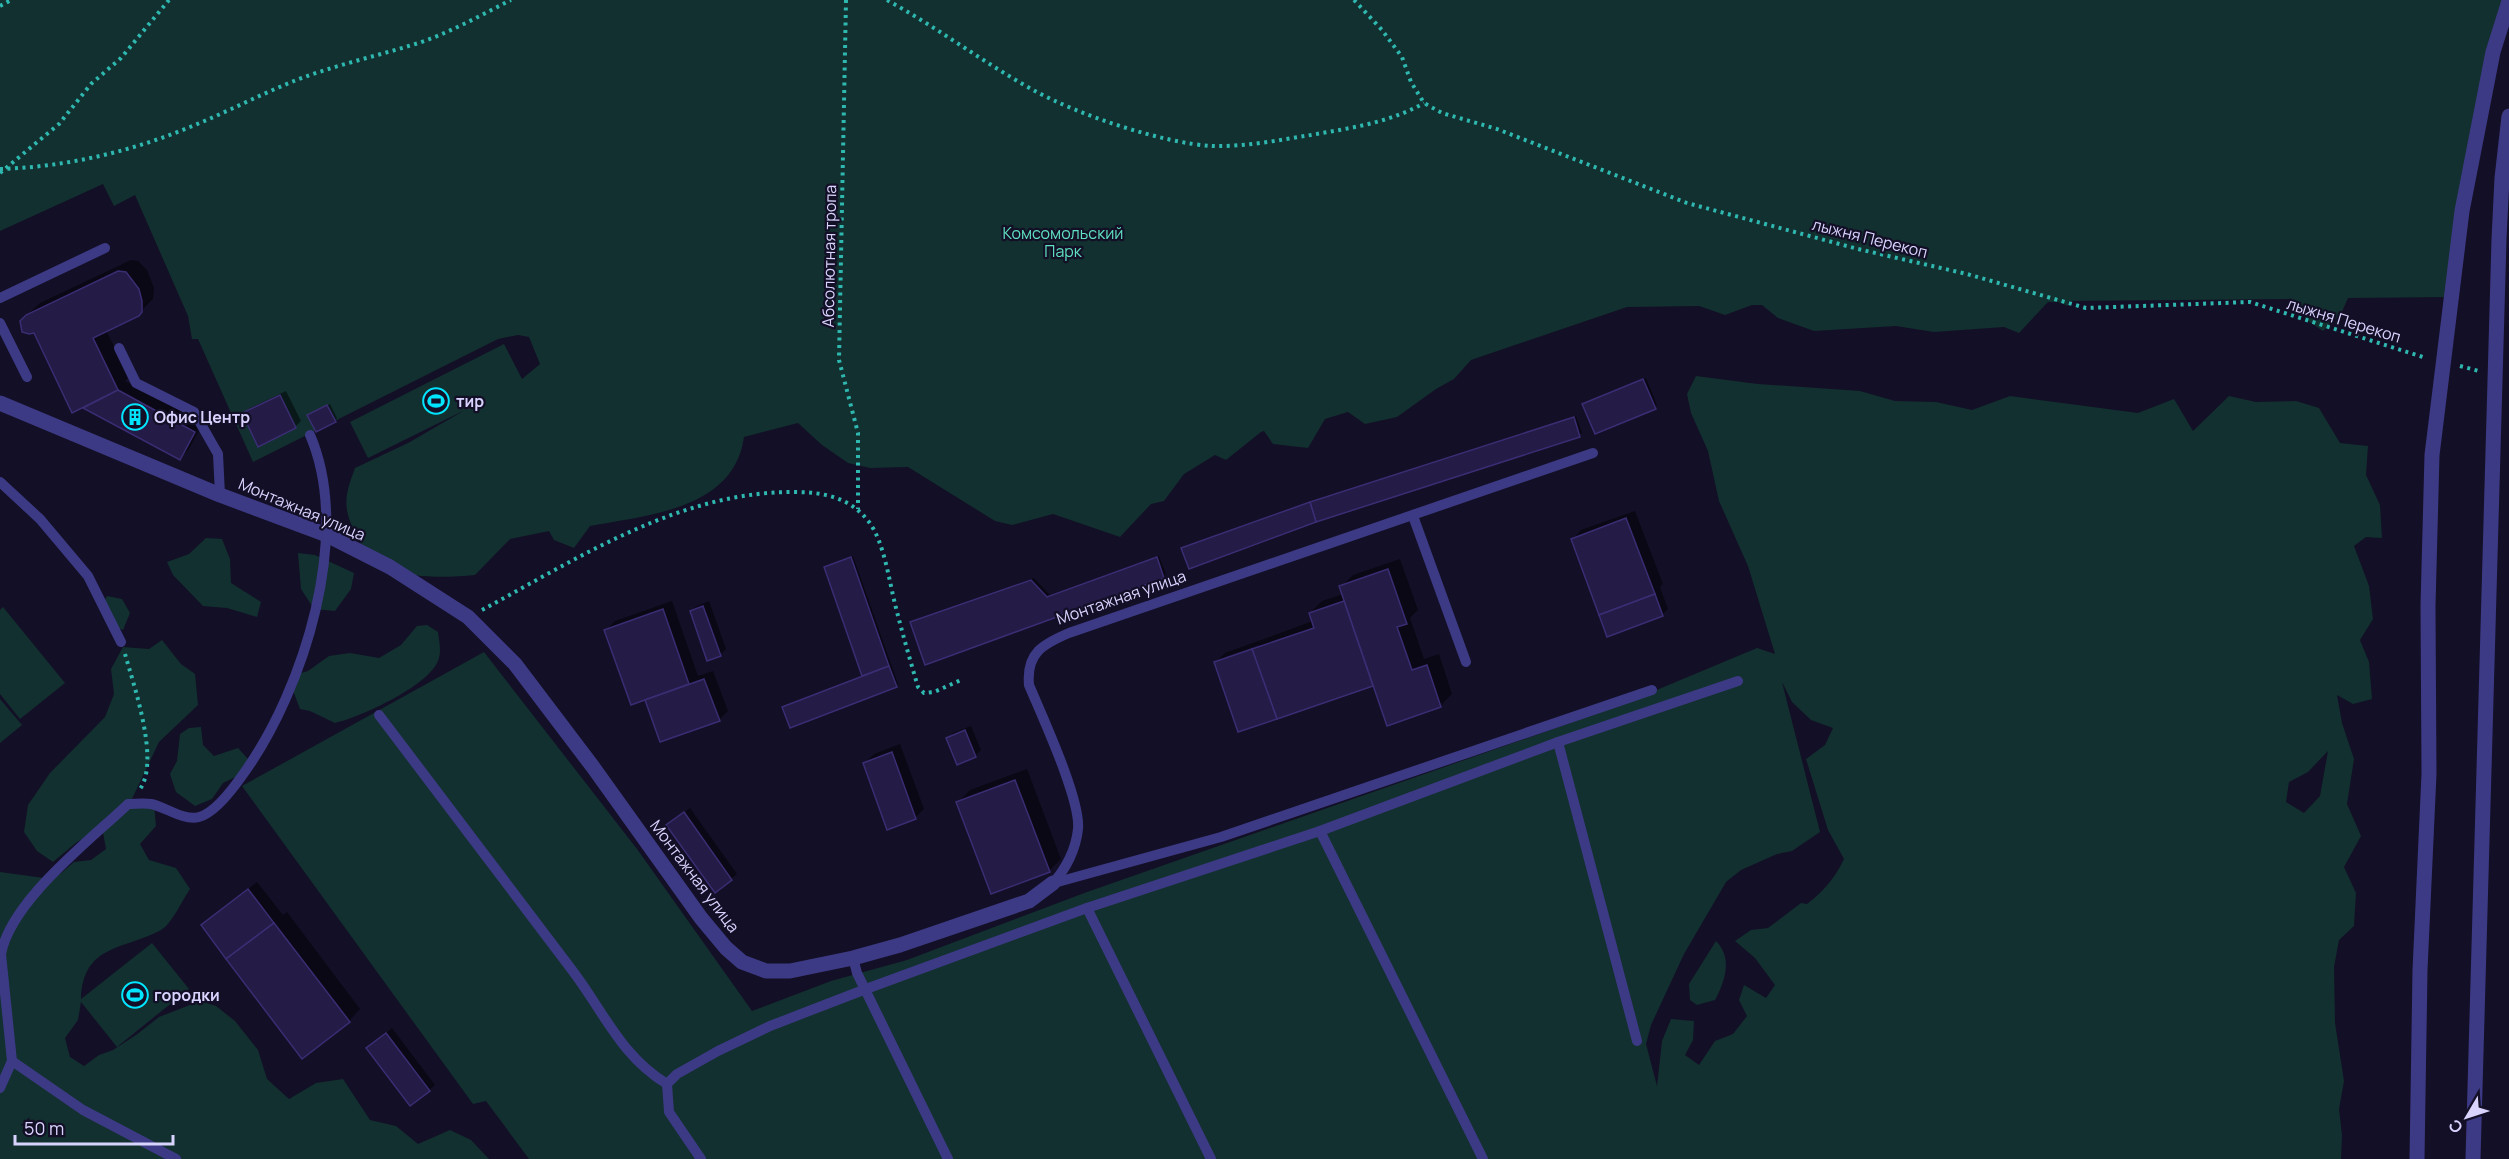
<svg xmlns="http://www.w3.org/2000/svg" width="2509" height="1159" viewBox="0 0 2509 1159" font-family="Manrope,sans-serif">
  <style>
    .green { fill: #12302f; fill-rule: evenodd }
    .shadow { fill: #0007; fill-rule: evenodd }
    .building { fill: #241b47; stroke: #3b2d73; stroke-width: 1.5 }
    .lines { fill: none; stroke-linecap: round; stroke-linejoin: round }
    .path { stroke: #2fb8b0; stroke-width: 4; stroke-dasharray: 3 4.5; stroke-linecap: butt }
    .lane { stroke: #3d3a85; stroke-width: 10 }
    .street { stroke: #3d3a85; stroke-width: 15 }
    .labels { text-anchor: middle; stroke-width: 4.5; stroke-linejoin: round; paint-order: stroke }
    .park-label { font-size: 16px; fill: #5fe0c0; stroke: #130f26 }
    .street-label { font-size: 16px; fill: #d9d4ff; stroke: #130f26 }
    .poi-label { font-size: 16px; font-weight: bold; fill: #d9d4ff; stroke: #130f26; text-anchor: start }
  </style>
  <rect width="100%" height="100%" fill="#130f26"/>
  <!-- green -->
  <g class="green">
    <path d="M 0,0 L 2509,0 L 2452,297 L 2348,298 L 2341,314 L 2323,331 L 2308,321 L 2290,299 L 2069,301 L 2068,306 L 2058,302 L 2048,302 L 2019,333 L 2004,327 L 1934,332 L 1896,326 L 1814,331 L 1778,318 L 1762,305 L 1752,305 L 1725,315 L 1699,306 L 1627,307 L 1471,360 L 1454,379 L 1436,389 L 1397,417 L 1365,424 L 1348,412 L 1325,419 L 1308,448 L 1273,444 L 1264,431 L 1261,432 L 1226,460 L 1215,455 L 1184,474 L 1164,501 L 1151,504 L 1120,537 L 1053,514 L 1012,525 L 995,521 L 908,467 L 870,468 L 848,463 L 822,445 L 798,423 L 744,437 C 734,510 647,515 590,526 L 574,548 L 554,540 L 549,531 L 510,539 L 475,575 C 442,578 396,580 369,557 C 363,552 359,540 355,533 C 342,506 345,495 355,468 L 408,443 L 465,410 L 368,458 L 350,422 L 504,344 L 522,379 L 540,364 L 529,337 L 518,335 L 498,339 L 253,462 L 198,339 L 192,339 L 188,316 L 135,195 L 114,206 L 103,184 L 0,231 Z"/>
    <path d="M 1696,376 L 1758,384 L 1860,391 L 1895,401 L 1936,402 L 1972,410 L 2010,396 L 2138,413 L 2174,399 L 2193,431 L 2229,396 L 2256,402 L 2296,401 L 2319,408 L 2340,443 L 2368,446 L 2366,475 L 2380,505 L 2382,538 L 2366,537 L 2354,546 L 2369,586 L 2373,619 L 2360,640 L 2369,662 L 2372,699 L 2353,704 L 2337,695 L 2342,723 L 2354,759 L 2347,804 L 2361,836 L 2344,867 L 2356,893 L 2354,926 L 2339,940 L 2334,967 L 2335,1023 L 2344,1081 L 2339,1109 L 2342,1135 L 2341,1159 L 529,1159 L 486,1101 L 473,1104 L 242,786 L 484,652 L 637,849 L 752,1011 L 831,981 L 907,960 L 1087,892 L 1616,707 L 1757,648 L 1775,654 L 1748,566 L 1719,501 L 1708,451 L 1691,413 L 1687,394 ZM 1782,682 L 1792,702 L 1811,720 L 1833,728 L 1825,745 L 1806,759 L 1828,830 L 1844,859 C 1834,879 1824,891 1807,904 L 1801,903 L 1768,928 L 1751,930 L 1735,941 L 1755,958 L 1775,985 L 1766,998 L 1744,985 L 1739,1000 L 1747,1016 L 1733,1034 L 1715,1041 L 1699,1065 L 1685,1055 L 1693,1040 L 1694,1021 L 1671,1019 L 1662,1041 L 1657,1086 L 1646,1044 L 1651,1025 L 1684,954 L 1726,882 L 1741,870 L 1777,854 L 1792,851 L 1820,832 ZM 2328,751 L 2320,796 L 2304,813 L 2286,802 L 2289,782 L 2308,772 Z"/>
    <path d="M 206,538 L 222,539 L 230,559 L 231,583 L 261,602 L 257,617 L 227,608 L 203,606 L 173,575 L 167,562 L 189,554 Z"/>
    <path d="M 298,553 L 315,555 L 354,573 L 351,589 L 335,611 L 314,609 L 301,589 Z"/>
    <path d="M 107,596 L 122,599 L 130,613 L 123,630 L 106,623 L 100,609 Z"/>
    <path d="M 3,607 L 65,683 L 20,719 L 0,694 L 0,610 Z"/>
    <path d="M 427,625 L 438,632 C 439,642 442,651 438,661 C 428,686 361,717 335,723 L 310,711 L 300,709 L 292,688 L 291,676 L 308,671 L 329,656 L 350,653 L 379,658 L 401,645 L 417,626 Z"/>
    <path d="M 162,640 L 181,664 L 195,674 L 198,705 L 159,742 L 131,801 L 154,804 L 156,826 L 140,844 L 149,860 L 176,868 L 190,889 C 183,899 171,925 161,930 C 124,950 83,944 81,999 L 152,943 L 189,989 L 117,1047 L 81,1002 L 78,1020 L 65,1038 L 70,1057 L 84,1066 L 99,1055 L 113,1050 L 136,1035 L 159,1017 L 200,1001 L 216,1006 L 235,1021 L 258,1050 L 267,1079 L 289,1099 L 316,1083 L 343,1079 L 370,1120 L 396,1126 L 418,1144 L 450,1130 L 471,1140 L 489,1159 L 0,1159 L 0,872 L 44,878 L 60,874 L 74,862 L 91,860 L 106,849 L 102,827 L 77,842 L 53,862 L 37,851 L 24,832 L 28,805 L 50,773 L 105,717 L 114,694 L 111,669 L 123,647 L 149,649 Z"/>
    <path d="M 0,699 L 22,725 L 0,743 Z"/>
    <path d="M 201,727 L 203,745 L 214,756 L 238,748 L 248,759 L 244,773 L 223,783 L 212,799 L 195,806 L 176,792 L 170,774 L 177,761 L 180,734 L 189,728 Z"/>
    <path d="M 1716,941 C 1733,958 1725,981 1715,1000 L 1697,1005 L 1690,1000 L 1689,984 Z"/>
  </g>
  <!-- shadow -->
  <g class="shadow">
    <path d="M 131,260 L 138,261 L 147,270 L 154,288 L 153,299 L 138,314 L 106,330 L 129,377 L 125,381 L 203,423 L 189,449 L 180,458 L 85,407 L 89,403 L 35,332 L 21,321 L 40,303 Z"/>
    <path d="M 1646,378 L 1657,405 L 1655,408 L 1586,402 Z"/>
    <path d="M 286,391 L 301,421 L 295,427 L 244,414 L 250,408 Z"/>
    <path d="M 330,404 L 337,418 L 335,421 L 311,413 Z"/>
    <path d="M 1576,416 L 1582,433 L 1579,435 L 1183,549 L 1314,500 Z"/>
    <path d="M 1635,511 L 1663,584 L 1660,587 L 1668,609 L 1662,615 L 1573,539 L 1581,530 Z"/>
    <path d="M 853,556 L 898,684 L 896,686 L 783,708 L 863,676 L 825,567 Z"/>
    <path d="M 1159,556 L 1166,574 L 1163,577 L 912,623 L 1034,578 L 1050,595 Z"/>
    <path d="M 1400,559 L 1418,610 L 1410,618 L 1424,659 L 1439,654 L 1452,694 L 1440,706 L 1374,684 L 1239,730 L 1216,662 L 1225,653 L 1313,621 L 1310,613 L 1322,601 L 1343,594 L 1341,587 L 1353,575 ZM 1259,645 L 1260,648 L 1225,660 L 1225,657 Z"/>
    <path d="M 672,601 L 698,676 L 713,671 L 728,711 L 719,720 L 661,741 L 646,698 L 606,630 L 615,621 Z"/>
    <path d="M 709,601 L 726,649 L 720,655 L 691,611 L 697,606 Z"/>
    <path d="M 971,726 L 981,750 L 975,756 L 948,738 L 953,733 Z"/>
    <path d="M 900,744 L 924,809 L 915,818 L 865,763 L 874,754 Z"/>
    <path d="M 1027,769 L 1061,859 L 1049,871 L 958,802 L 970,790 Z"/>
    <path d="M 690,808 L 737,874 L 716,891 L 668,825 Z"/>
    <path d="M 257,882 L 283,915 L 287,912 L 360,1009 L 349,1021 L 202,925 Z"/>
    <path d="M 392,1028 L 435,1085 L 429,1090 L 374,1043 Z"/>
  </g>
  <!-- building -->
  <g class="building">
    <path d="M 118,271 L 126,272 L 139,289 L 142,301 L 142,312 L 139,316 L 93,338 L 118,390 L 72,413 L 34,333 L 29,334 L 22,332 L 20,321 L 26,315 Z"/>
    <path d="M 1643,379 L 1656,409 L 1595,434 L 1582,404 Z"/>
    <path d="M 118,390 L 195,432 L 180,460 L 83,408 Z"/>
    <path d="M 280,395 L 296,428 L 258,447 L 242,413 Z"/>
    <path d="M 327,405 L 336,422 L 316,432 L 307,415 Z"/>
    <path d="M 1574,417 L 1580,437 L 1316,522 L 1310,502 Z"/>
    <path d="M 1310,502 L 1316,522 L 1189,569 L 1181,548 Z"/>
    <path d="M 1626,518 L 1655,594 L 1599,615 L 1571,539 Z"/>
    <path d="M 851,557 L 889,666 L 862,676 L 824,567 Z"/>
    <path d="M 1157,557 L 1164,578 L 925,665 L 910,622 L 1031,580 L 1047,597 Z"/>
    <path d="M 1388,569 L 1407,624 L 1397,627 L 1412,670 L 1427,665 L 1441,707 L 1387,726 L 1339,586 Z"/>
    <path d="M 1655,594 L 1663,616 L 1607,637 L 1599,615 Z"/>
    <path d="M 1344,601 L 1373,686 L 1277,719 L 1252,649 L 1314,628 L 1309,613 Z"/>
    <path d="M 703,606 L 721,656 L 707,661 L 690,611 Z"/>
    <path d="M 663,609 L 689,684 L 631,705 L 604,630 Z"/>
    <path d="M 1252,649 L 1277,719 L 1238,732 L 1214,662 Z"/>
    <path d="M 889,666 L 897,687 L 790,728 L 782,707 Z"/>
    <path d="M 704,679 L 720,721 L 660,742 L 645,700 Z"/>
    <path d="M 965,730 L 976,757 L 957,765 L 946,738 Z"/>
    <path d="M 892,752 L 916,819 L 887,830 L 863,763 Z"/>
    <path d="M 1015,780 L 1050,872 L 991,894 L 956,802 Z"/>
    <path d="M 684,812 L 732,880 L 715,893 L 666,825 Z"/>
    <path d="M 248,889 L 274,923 L 226,959 L 201,925 Z"/>
    <path d="M 274,923 L 350,1022 L 302,1059 L 226,959 Z"/>
    <path d="M 386,1033 L 430,1091 L 410,1106 L 366,1048 Z"/>
  </g>
  <g class="lines">
    <!-- path -->
    <g class="path">
      <path d="M 846,0 L 839,360 L 858,433 L 858,509"/>
      <path d="M 887,0 C 938,28 984,63 1035,91 C 1079,115 1162,143 1212,146 C 1244,147 1280,140 1311,135 C 1350,128 1389,123 1424,103"/>
      <path d="M 1354,0 L 1382,30 L 1402,57 L 1411,82 L 1424,103 L 1442,113 L 1497,129 L 1687,203 L 1858,249 L 1967,274 L 2086,308 L 2250,302 L 2426,358"/>
      <path d="M 0,6 L 11,0"/>
      <path d="M 0,169 C 65,167 130,152 190,127 C 225,113 259,95 294,81 C 332,66 373,57 412,45 C 446,35 479,16 511,0"/>
      <path d="M 0,173 L 59,124 L 91,84 L 121,58 L 169,0"/>
      <path d="M 2460,366 L 2479,371"/>
      <path d="M 482,610 C 579,558 678,492 793,492 C 823,492 850,497 869,522 C 884,542 889,580 895,604 C 902,632 910,660 918,687 L 924,693 L 934,692 L 961,680"/>
      <path d="M 125,654 C 134,686 160,761 140,789"/>
    </g>
    <!-- lane -->
    <g class="lane">
      <path d="M 0,298 L 105,248"/>
      <path d="M 0,323 L 27,377"/>
      <path d="M 119,348 L 136,383 L 194,412 L 218,454 L 220,495"/>
      <path d="M 0,482 L 40,519 L 88,576 L 121,642"/>
      <path d="M 1413,516 L 1466,662"/>
      <path d="M 379,715 C 443,800 508,885 572,970 C 604,1012 620,1055 667,1084"/>
      <path d="M 1558,742 L 1637,1041"/>
      <path d="M 1320,831 L 1483,1159"/>
      <path d="M 1053,883 C 1066,869 1076,849 1078,829 C 1081,800 1042,716 1029,685 C 1026,653 1043,644 1069,633 L 1593,453"/>
      <path d="M 1054,883 L 1221,837 L 1652,690"/>
      <path d="M 1087,908 L 1211,1159"/>
      <path d="M 853,958 L 857,973 L 948,1159"/>
      <path d="M 12,1061 L 1,954 C 11,901 88,842 128,804 C 135,804 144,803 151,804 C 166,807 183,821 199,817 C 215,813 235,786 244,773 C 304,689 353,534 310,435"/>
      <path d="M 0,1088 L 12,1061 L 83,1110 L 176,1159"/>
      <path d="M 701,1159 L 669,1112 L 667,1084 L 677,1074 L 718,1051 L 770,1026 L 866,989 L 1087,908 L 1320,831 L 1558,742 L 1738,681"/>
    </g>
    <!-- street -->
    <g class="street">
      <path d="M 0,403 L 220,495 L 327,535 L 390,567 L 468,617 L 515,664 L 593,767 L 701,918 L 726,948 L 742,962 L 766,971 L 790,971 L 853,958 L 900,945 L 1029,901 L 1053,883"/>
      <path d="M 2417,1159 L 2420,970 L 2429,774 L 2428,606 L 2432,455 L 2462,211 L 2493,52 L 2509,1"/>
      <path d="M 2473,1159 L 2499,239 L 2502,178 L 2509,116"/>
    </g>
  </g>
  <!-- icons -->
  <defs>
    <g id="stadium-ring" transform="scale(1.35)"><circle r="9.5" fill="#130f26" stroke="#00e5ff" stroke-width="1.5"/><path d="M0-5a6.5 5 0 1 0 0 10a6.5 5 0 1 0 0-10ZM-3.5-1.8h7v3.6h-7Z" fill="#00e5ff"/></g>
    <g id="building-ring" transform="scale(1.35)"><circle r="9.5" fill="#130f26" stroke="#00e5ff" stroke-width="1.5"/><path d="M-4-6H4V6H1V3H-1V6H-4ZM-2.5-4.3h1.7v1.8h-1.7ZM.8-4.3h1.7v1.8H.8ZM-2.5-1h1.7V.8h-1.7ZM.8-1h1.7V.8H.8Z" fill="#00e5ff"/></g>
  </defs>
  <g fill-rule="evenodd">
    <use href="#stadium-ring" x="436" y="401"/>
    <use href="#building-ring" x="135" y="417"/>
    <use href="#stadium-ring" x="135" y="995"/>
  </g>
  <g class="labels">
    <!-- park labels -->
    <g class="park-label">
      <text x="1063" y="239">Комсомольский<tspan x="1063" dy="18">Парк</tspan></text>
    </g>
    <!-- street labels -->
    <g class="street-label">
      <text transform="translate(1870 238) rotate(14)" y="6">лыжня Перекоп</text>
      <text transform="translate(829 256) rotate(-89)" y="6">Абсолютная тропа</text>
      <text transform="translate(2344 320) rotate(17)" y="6">лыжня Перекоп</text>
      <text transform="translate(302 509) rotate(23)" y="6">Монтажная улица</text>
      <text transform="translate(1121 597) rotate(-19)" y="6">Монтажная улица</text>
      <text transform="translate(695 876) rotate(53)" y="6">Монтажная улица</text>
    </g>
    <!-- poi labels -->
    <g class="poi-label">
      <text x="456" y="407">тир</text>
      <text x="154" y="423">Офис Центр</text>
      <text x="154" y="1001">городки</text>
    </g>
  </g>
  <!-- north arrow -->
  <g transform="translate(2467 1117) rotate(231)" stroke="#130f26" stroke-width="4.5" paint-order="stroke">
  <path d="M0-4.5L10 22L0 15L-10 22Z" fill="#d9d4ff"/>
  <text y="-9" font-size="16" font-weight="bold" text-anchor="middle" fill="#d9d4ff">С</text>
  </g>
  <!-- scale -->
  <path d="M15 1135v9h158v-9" fill="none" stroke="#d9d4ff" stroke-width="3"/>
  <text x="24" y="1135" font-size="18" fill="#d9d4ff" stroke="#130f26" stroke-width="4.5" paint-order="stroke">50 m</text>
</svg>
